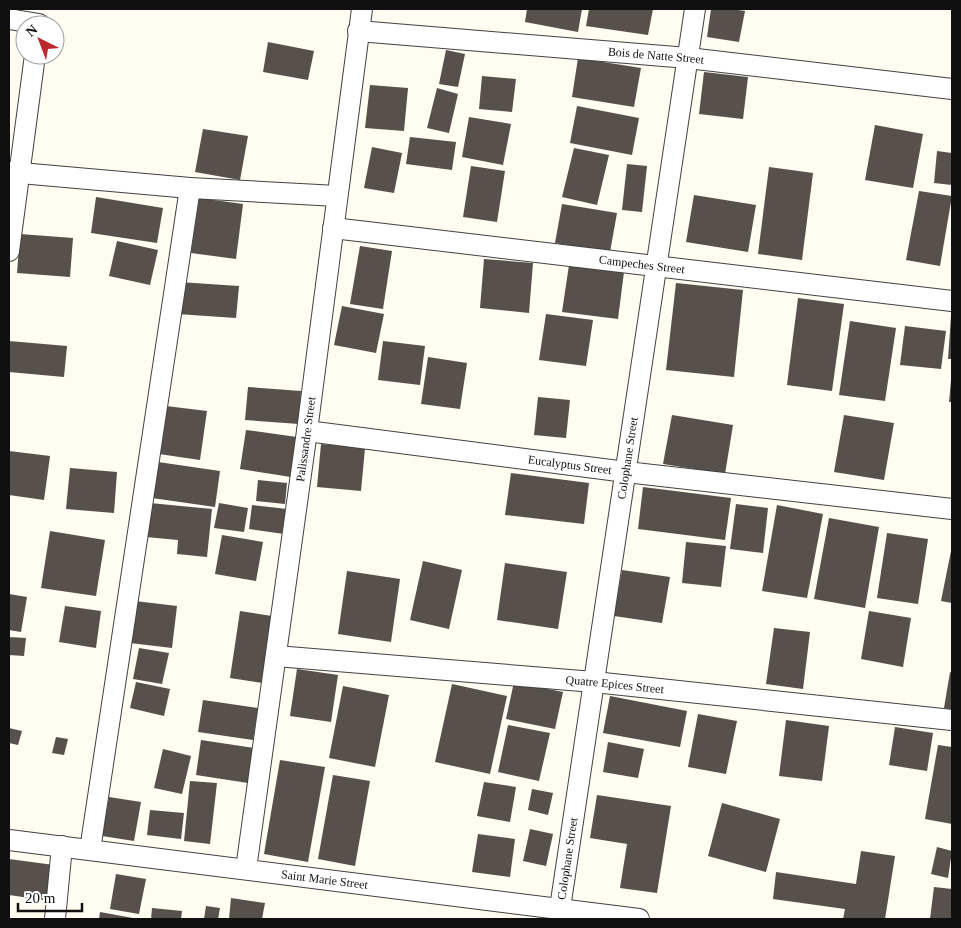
<svg xmlns="http://www.w3.org/2000/svg" width="961" height="928" viewBox="0 0 961 928" font-family="'Times New Roman',serif">
  <style>
    .building { fill: #57504b }
    .lines { fill: none; stroke-linecap: round; stroke-linejoin: round }
    .street-casing { stroke: #424242; stroke-width: 22 }
    .street { stroke: #fff; stroke-width: 20 }
    .labels { text-anchor: middle; stroke-width: 5; stroke-linejoin: round; paint-order: stroke }
    .street-label { font-size: 12px; fill: #0f0f0f; stroke: #fff }
  </style>
  <rect width="100%" height="100%" fill="#fffcf1"/>
  <!-- building -->
  <g class="building">
    <path d="M 527,9 L 582,9 L 578,32 L 525,22 Z"/>
    <path d="M 589,9 L 653,9 L 648,35 L 586,26 Z"/>
    <path d="M 711,9 L 732,9 L 745,11 L 739,42 L 707,37 Z"/>
    <path d="M 268,42 L 314,51 L 308,80 L 263,72 Z"/>
    <path d="M 446,50 L 465,54 L 458,87 L 439,84 Z"/>
    <path d="M 578,58 L 641,68 L 634,107 L 572,97 Z"/>
    <path d="M 704,72 L 748,77 L 743,119 L 699,114 Z"/>
    <path d="M 482,76 L 516,79 L 512,112 L 479,109 Z"/>
    <path d="M 370,85 L 408,88 L 404,131 L 365,128 Z"/>
    <path d="M 437,88 L 458,94 L 449,133 L 427,128 Z"/>
    <path d="M 577,106 L 639,118 L 632,155 L 570,143 Z"/>
    <path d="M 469,117 L 511,124 L 503,165 L 462,157 Z"/>
    <path d="M 875,125 L 923,134 L 913,188 L 865,180 Z"/>
    <path d="M 203,129 L 248,136 L 240,180 L 195,172 Z"/>
    <path d="M 410,137 L 456,142 L 452,170 L 406,164 Z"/>
    <path d="M 372,147 L 402,153 L 394,193 L 364,188 Z"/>
    <path d="M 574,148 L 609,155 L 597,205 L 562,197 Z"/>
    <path d="M 937,151 L 952,153 L 952,185 L 934,183 Z"/>
    <path d="M 627,164 L 647,166 L 642,212 L 622,210 Z"/>
    <path d="M 471,166 L 505,171 L 497,222 L 463,217 Z"/>
    <path d="M 769,167 L 813,173 L 802,260 L 758,254 Z"/>
    <path d="M 919,191 L 952,196 L 940,266 L 906,260 Z"/>
    <path d="M 694,195 L 756,205 L 748,252 L 686,242 Z"/>
    <path d="M 96,197 L 163,208 L 157,243 L 91,233 Z"/>
    <path d="M 199,198 L 243,204 L 236,259 L 191,253 Z"/>
    <path d="M 562,204 L 617,213 L 610,252 L 555,243 Z"/>
    <path d="M 20,234 L 73,238 L 70,277 L 17,273 Z"/>
    <path d="M 117,241 L 158,250 L 150,285 L 109,276 Z"/>
    <path d="M 360,246 L 392,251 L 383,309 L 350,304 Z"/>
    <path d="M 484,259 L 533,263 L 529,313 L 480,308 Z"/>
    <path d="M 569,265 L 624,272 L 618,319 L 562,312 Z"/>
    <path d="M 179,282 L 239,286 L 236,318 L 177,314 Z"/>
    <path d="M 676,283 L 743,290 L 734,377 L 666,370 Z"/>
    <path d="M 798,298 L 844,304 L 832,391 L 787,385 Z"/>
    <path d="M 342,306 L 384,314 L 376,353 L 334,345 Z"/>
    <path d="M 546,314 L 593,320 L 586,366 L 539,360 Z"/>
    <path d="M 951,316 L 952,316 L 952,359 L 948,359 Z"/>
    <path d="M 850,321 L 896,328 L 885,401 L 839,395 Z"/>
    <path d="M 905,326 L 946,331 L 941,369 L 900,365 Z"/>
    <path d="M 9,341 L 67,346 L 64,377 L 9,372 Z"/>
    <path d="M 383,341 L 425,346 L 420,385 L 378,380 Z"/>
    <path d="M 428,357 L 467,363 L 460,409 L 421,404 Z"/>
    <path d="M 951,380 L 952,380 L 952,402 L 949,402 Z"/>
    <path d="M 248,387 L 301,391 L 299,424 L 245,420 Z"/>
    <path d="M 538,397 L 570,400 L 566,438 L 534,435 Z"/>
    <path d="M 166,406 L 207,411 L 200,460 L 159,454 Z"/>
    <path d="M 672,415 L 733,425 L 725,474 L 663,464 Z"/>
    <path d="M 844,415 L 894,423 L 884,480 L 834,472 Z"/>
    <path d="M 246,430 L 297,437 L 291,477 L 240,469 Z"/>
    <path d="M 321,444 L 365,448 L 361,491 L 317,487 Z"/>
    <path d="M 9,451 L 50,456 L 44,500 L 9,495 Z"/>
    <path d="M 158,462 L 220,471 L 215,507 L 152,498 Z"/>
    <path d="M 70,468 L 117,472 L 114,513 L 66,509 Z"/>
    <path d="M 511,473 L 589,483 L 584,524 L 505,515 Z"/>
    <path d="M 258,480 L 287,483 L 285,504 L 256,501 Z"/>
    <path d="M 643,487 L 731,498 L 725,540 L 638,529 Z"/>
    <path d="M 150,503 L 212,509 L 207,557 L 177,554 L 178,540 L 146,537 Z"/>
    <path d="M 219,503 L 248,508 L 244,532 L 214,528 Z"/>
    <path d="M 736,504 L 768,508 L 763,553 L 730,549 Z"/>
    <path d="M 252,505 L 287,509 L 284,534 L 249,529 Z"/>
    <path d="M 777,505 L 823,514 L 807,598 L 762,591 Z"/>
    <path d="M 829,518 L 879,527 L 865,608 L 814,599 Z"/>
    <path d="M 50,531 L 105,540 L 96,596 L 41,588 Z"/>
    <path d="M 887,533 L 928,539 L 918,604 L 877,598 Z"/>
    <path d="M 222,535 L 263,542 L 256,581 L 215,574 Z"/>
    <path d="M 686,542 L 726,546 L 721,587 L 682,583 Z"/>
    <path d="M 951,551 L 952,551 L 952,603 L 941,601 Z"/>
    <path d="M 423,561 L 462,570 L 449,629 L 410,620 Z"/>
    <path d="M 505,563 L 567,572 L 558,629 L 497,620 Z"/>
    <path d="M 622,570 L 670,577 L 662,623 L 614,616 Z"/>
    <path d="M 347,571 L 400,579 L 391,642 L 338,634 Z"/>
    <path d="M 9,594 L 27,597 L 21,632 L 9,630 Z"/>
    <path d="M 135,601 L 177,606 L 172,648 L 130,643 Z"/>
    <path d="M 65,606 L 101,611 L 96,648 L 59,642 Z"/>
    <path d="M 240,611 L 272,616 L 262,683 L 230,678 Z"/>
    <path d="M 869,611 L 911,618 L 903,667 L 861,659 Z"/>
    <path d="M 774,628 L 810,632 L 803,689 L 766,684 Z"/>
    <path d="M 9,637 L 26,638 L 24,656 L 9,655 Z"/>
    <path d="M 139,648 L 169,653 L 162,684 L 133,679 Z"/>
    <path d="M 297,669 L 338,675 L 331,722 L 290,716 Z"/>
    <path d="M 950,672 L 952,673 L 952,710 L 944,708 Z"/>
    <path d="M 136,682 L 170,689 L 164,716 L 130,708 Z"/>
    <path d="M 514,682 L 563,692 L 555,729 L 506,719 Z"/>
    <path d="M 452,684 L 507,696 L 490,774 L 435,762 Z"/>
    <path d="M 343,686 L 389,695 L 375,767 L 329,758 Z"/>
    <path d="M 610,696 L 687,711 L 680,747 L 603,733 Z"/>
    <path d="M 203,700 L 258,708 L 253,740 L 198,732 Z"/>
    <path d="M 698,714 L 737,721 L 726,774 L 688,767 Z"/>
    <path d="M 786,720 L 829,726 L 822,781 L 779,776 Z"/>
    <path d="M 508,725 L 550,733 L 539,781 L 498,772 Z"/>
    <path d="M 895,727 L 933,733 L 927,771 L 889,765 Z"/>
    <path d="M 9,728 L 22,731 L 18,745 L 9,743 Z"/>
    <path d="M 56,737 L 68,739 L 64,755 L 52,753 Z"/>
    <path d="M 201,740 L 254,748 L 248,783 L 196,775 Z"/>
    <path d="M 608,742 L 644,749 L 638,778 L 603,772 Z"/>
    <path d="M 938,745 L 952,747 L 952,824 L 925,819 Z"/>
    <path d="M 163,749 L 191,756 L 182,794 L 154,788 Z"/>
    <path d="M 280,760 L 325,767 L 308,862 L 264,854 Z"/>
    <path d="M 333,775 L 370,781 L 355,866 L 318,859 Z"/>
    <path d="M 190,781 L 217,783 L 210,844 L 184,841 Z"/>
    <path d="M 484,782 L 516,787 L 510,822 L 477,816 Z"/>
    <path d="M 532,789 L 553,793 L 548,815 L 528,810 Z"/>
    <path d="M 597,795 L 671,806 L 657,893 L 620,888 L 627,844 L 590,838 Z"/>
    <path d="M 109,797 L 141,802 L 134,841 L 102,836 Z"/>
    <path d="M 722,803 L 780,819 L 766,872 L 708,856 Z"/>
    <path d="M 150,810 L 184,813 L 181,839 L 147,835 Z"/>
    <path d="M 530,829 L 553,834 L 546,866 L 523,861 Z"/>
    <path d="M 478,834 L 515,839 L 510,877 L 472,872 Z"/>
    <path d="M 937,847 L 952,851 L 948,878 L 931,874 Z"/>
    <path d="M 861,851 L 895,856 L 885,919 L 843,919 L 845,909 L 773,899 L 776,872 L 856,884 Z"/>
    <path d="M 9,859 L 54,865 L 50,901 L 9,895 Z"/>
    <path d="M 116,874 L 146,879 L 139,914 L 110,909 Z"/>
    <path d="M 934,887 L 952,889 L 952,919 L 930,919 Z"/>
    <path d="M 231,898 L 265,903 L 262,919 L 229,919 Z"/>
    <path d="M 206,906 L 220,908 L 218,919 L 204,919 Z"/>
    <path d="M 152,908 L 182,911 L 181,919 L 151,919 Z"/>
    <path d="M 100,912 L 133,918 L 133,919 L 99,919 Z"/>
  </g>
  <g class="lines">
    <!-- street casing -->
    <g class="street-casing">
      <g id="street">
        <path d="M 9,19 L 39,24"/>
        <path id="s1" d="M 358,31 L 688,58 L 952,89"/>
        <path d="M 9,172 L 190,188 L 337,196"/>
        <path id="s2" d="M 333,228 L 952,301"/>
        <path d="M 9,251 L 35,55"/>
        <path id="s3" d="M 307,431 L 626,472 L 952,509"/>
        <path id="s4" d="M 276,656 L 594,682 L 952,720"/>
        <path id="s5" d="M 9,840 L 639,919"/>
        <path d="M 90,850 L 190,188"/>
        <path id="s6" d="M 246,869 L 307,431 L 362,9"/>
        <path id="s7" d="M 560,908 L 695,9"/>
        <path d="M 55,919 L 62,846"/>
      </g>
    </g>
    <!-- street -->
    <use href="#street" class="street"/>
  </g>
  <g class="labels">
    <!-- street labels -->
    <g class="street-label">
      <text dy="4" stroke="none"><textPath href="#s1" startOffset="299">Bois de Natte Street</textPath></text>
      <text dy="4" stroke="none"><textPath href="#s2" startOffset="311">Campeches Street</textPath></text>
      <text dy="4" stroke="none"><textPath href="#s6" startOffset="434">Palissandre Street</textPath></text>
      <text dy="4" stroke="none"><textPath href="#s7" startOffset="455">Colophane Street</textPath></text>
      <text dy="4" stroke="none"><textPath href="#s3" startOffset="265">Eucalyptus Street</textPath></text>
      <text dy="4" stroke="none"><textPath href="#s4" startOffset="340">Quatre Epices Street</textPath></text>
      <text dy="4" stroke="none"><textPath href="#s7" startOffset="50">Colophane Street</textPath></text>
      <text dy="4" stroke="none"><textPath href="#s5" startOffset="318">Saint Marie Street</textPath></text>
    </g>
  </g>
  <!-- border -->
  <rect width="961" height="928" fill="none" stroke="#0f0f0f" stroke-width="20"/>
  <!-- north arrow -->
  <g transform="translate(40 40) rotate(318)"><circle r="24" fill="#ffffff" stroke="#9f9f9f"/>
  <path d="M0-4L9 19L0 12L-9 19Z" fill="#bc2a30"/>
  <text y="-8" font-size="14" font-weight="bold" text-anchor="middle" fill="#0f0f0f">N</text>
  </g>
  <!-- scale -->
  <path d="M18 903v8h64v-8" fill="none" stroke="#0f0f0f" stroke-width="2.5"/>
  <text x="25" y="903" font-size="15" fill="#0f0f0f" stroke="#ffffff" stroke-width="4" paint-order="stroke">20 m</text>
</svg>
